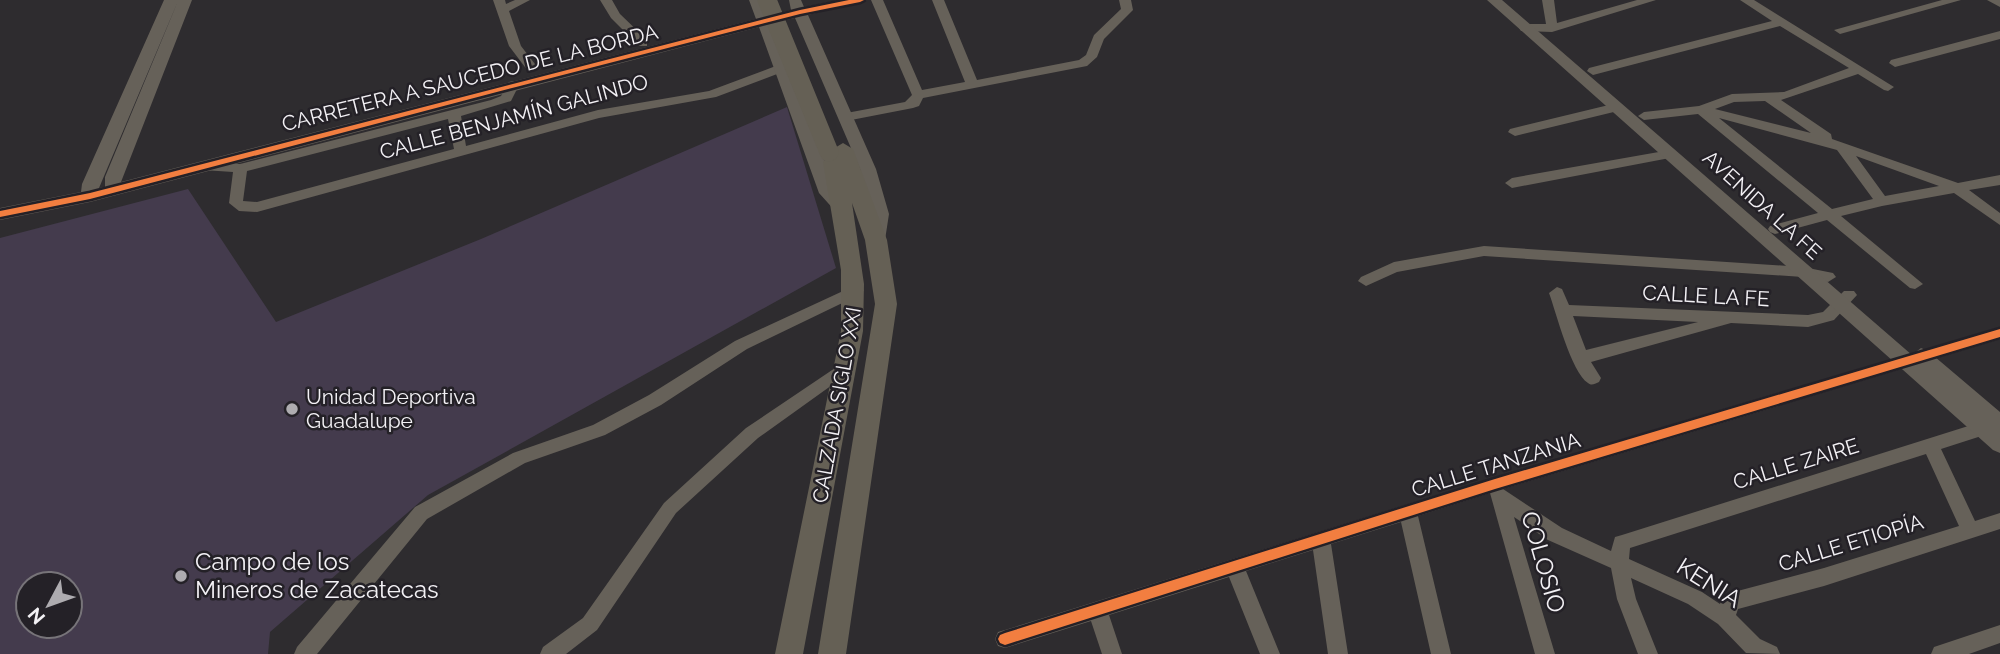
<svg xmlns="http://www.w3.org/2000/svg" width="2000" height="654" viewBox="0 0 2000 654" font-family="Raleway,sans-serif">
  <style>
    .green { fill: #443b4d; fill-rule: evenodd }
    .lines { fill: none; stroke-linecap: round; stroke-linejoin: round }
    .minor { fill: #666159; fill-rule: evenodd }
    .tertiary { fill: #666159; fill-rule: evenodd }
    .secondary { fill: #656055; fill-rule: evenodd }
    .secondary-bridge { stroke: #656055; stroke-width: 19 }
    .cycleway-casing { stroke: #242127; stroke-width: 5 }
    .cycleway { fill: #f27e40; fill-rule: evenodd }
    .poi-dot { fill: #aeacb0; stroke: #242127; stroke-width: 2.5 }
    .labels { text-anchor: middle; stroke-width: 5; stroke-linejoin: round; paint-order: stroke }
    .street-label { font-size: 21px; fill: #f3f1f5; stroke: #242127 }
    .poi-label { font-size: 21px; fill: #f3f1f5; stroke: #242127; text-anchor: start }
    .near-poi-label { font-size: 24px; fill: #f3f1f5; stroke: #242127; text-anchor: start }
    .near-street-label { font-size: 24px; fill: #f3f1f5; stroke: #242127 }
  </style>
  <rect width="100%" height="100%" fill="#2e2c2f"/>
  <!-- green -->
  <path class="green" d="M 787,107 L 836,268 L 428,495 L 270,632 L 268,654 L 0,654 L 0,238 L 188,189 L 276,322 L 481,239 ZM 28,584 L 70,584 L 70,626 L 28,626 Z"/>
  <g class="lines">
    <!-- minor -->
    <g class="minor">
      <path d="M 493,0 L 505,0 L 506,4 L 515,0 L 530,0 L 509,11 L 521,46 L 538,68 L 536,71 L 528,71 L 509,46 Z"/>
      <path d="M 600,0 L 612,0 L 620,14 L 647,40 L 647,46 L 639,46 L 611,18 Z"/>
      <path d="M 871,0 L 883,0 L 922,90 L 965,82 L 932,0 L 944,0 L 977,80 L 1079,60 L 1086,55 L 1094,35 L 1121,9 L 1119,0 L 1131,0 L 1133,10 L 1104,39 L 1097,57 L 1087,66 L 923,98 L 919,106 L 913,108 L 846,121 L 841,120 L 841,114 L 905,102 L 912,95 Z"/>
      <path d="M 1542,0 L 1554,0 L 1557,23 L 1637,0 L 1656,0 L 1552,32 L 1521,31 L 1519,28 L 1525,24 L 1546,24 Z"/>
      <path d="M 1740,0 L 1754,0 L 1894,87 L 1888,91 L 1884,90 L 1858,74 L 1781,100 L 1831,134 L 1832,139 L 1958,183 L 2000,175 L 2000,185 L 1969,190 L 2000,213 L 2000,225 L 1954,193 L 1882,206 L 1841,216 L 1923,284 L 1915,289 L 1910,288 L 1827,220 L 1775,234 L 1770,232 L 1768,229 L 1770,226 L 1818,213 L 1698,114 L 1644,120 L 1638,116 L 1644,112 L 1699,106 L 1732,94 L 1784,92 L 1849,68 L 1780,26 L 1593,75 L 1587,71 L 1589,68 L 1772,21 ZM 1765,101 L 1811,133 L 1715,109 L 1734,102 ZM 1719,118 L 1837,150 L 1873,199 L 1832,209 ZM 1856,156 L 1939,186 L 1885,196 Z"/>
      <path d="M 1942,0 L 1961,0 L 1840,34 L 1834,30 Z"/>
      <path d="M 1987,0 L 2000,0 L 2000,7 Z"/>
      <path d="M 2000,31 L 2000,39 L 1895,67 L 1889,63 L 1891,60 Z"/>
      <path d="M 781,64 L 787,68 L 785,71 L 716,97 L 599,118 L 257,212 L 239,211 L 229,203 L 233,172 L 203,170 L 196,166 L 203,162 L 240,164 L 491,100 L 501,96 L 509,82 L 513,81 L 519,85 L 511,101 L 461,116 L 466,146 L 598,110 L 709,91 ZM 448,119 L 454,149 L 257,202 L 243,201 L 247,171 Z"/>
      <path d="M 1617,103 L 1623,107 L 1622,110 L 1515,136 L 1508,132 L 1510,129 Z"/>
      <path d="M 1670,150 L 1675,151 L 1677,154 L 1675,157 L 1512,188 L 1505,183 L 1512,178 Z"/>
      <path d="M 1484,246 L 1803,267 L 1833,273 L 1836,277 L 1828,282 L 1803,277 L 1484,256 L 1397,272 L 1366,286 L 1358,281 L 1361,277 L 1394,262 Z"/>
      <path d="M 856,285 L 864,290 L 861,294 L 747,349 L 661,405 L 605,435 L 525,463 L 427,519 L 317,654 L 294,654 L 297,647 L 415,507 L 513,453 L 593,425 L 649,395 L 735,341 Z"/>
      <path d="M 1557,287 L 1562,289 L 1569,305 L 1808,315 L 1823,312 L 1844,291 L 1854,291 L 1857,295 L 1834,320 L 1808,327 L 1731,323 L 1591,362 L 1601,378 L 1599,382 C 1594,384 1592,386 1588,383 C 1571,372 1556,312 1549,293 ZM 1573,316 L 1698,322 L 1586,350 Z"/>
      <path d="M 2000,327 L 2000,339 L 1503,489 L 1562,528 L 1611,551 L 1615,537 L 1622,535 L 2000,416 L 2000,430 L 1941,449 L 1975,521 L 2000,513 L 2000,529 L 1824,586 L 1738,609 L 1736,615 L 1760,639 L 1777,647 L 1780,654 L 1746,653 L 1718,624 L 1688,604 L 1631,578 L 1636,599 L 1658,654 L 1638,654 L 1617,599 L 1611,568 L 1548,540 L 1514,517 L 1555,654 L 1535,654 L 1490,493 L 1418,516 L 1451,654 L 1431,654 L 1401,522 L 1331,544 L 1348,654 L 1328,654 L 1313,550 L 1246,571 L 1280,654 L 1260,654 L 1229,577 L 1109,615 L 1122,654 L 1102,654 L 1091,621 L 1005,648 L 998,646 L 995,639 L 998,632 L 1005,630 L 1495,477 ZM 1926,454 L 1959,526 L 1824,568 L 1730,593 L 1723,596 L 1720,604 L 1702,592 L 1629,559 L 1630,548 Z"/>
      <path d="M 847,360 L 853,362 L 855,366 L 853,370 L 758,438 L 676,513 L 597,630 L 566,654 L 540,654 L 543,647 L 583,618 L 664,503 L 746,428 Z"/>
      <path d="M 2000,625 L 2000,643 L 1969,654 L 1931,654 L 1934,647 Z"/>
    </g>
    <!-- tertiary -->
    <g class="tertiary">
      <path d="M 164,0 L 192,0 L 121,182 L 756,19 L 749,0 L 763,0 L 769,16 L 791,10 L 789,0 L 801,0 L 804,7 L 839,0 L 867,0 L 808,15 L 876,169 L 889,214 L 885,240 L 876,246 L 867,240 L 871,214 L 860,169 L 795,18 L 772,23 L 836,191 L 852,209 L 843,215 L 837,213 L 819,193 L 759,27 L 90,202 L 0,220 L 0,208 L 81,192 L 82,184 ZM 178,1 L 105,177 L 105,187 L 99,188 Z"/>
      <path d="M 1487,0 L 1502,0 L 1912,355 L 1921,348 L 1928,351 L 2000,412 L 2000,453 L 1993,450 Z"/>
    </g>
    <!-- secondary -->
    <path class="secondary" d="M 843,143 L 853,149 L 887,240 L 897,304 L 846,654 L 818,654 L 875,304 L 865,240 L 852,203 L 864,284 L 863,331 L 803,654 L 775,654 L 841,331 L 841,270 L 823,162 L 826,158 L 836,156 L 833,149 Z"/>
    <!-- secondary-bridge -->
    <path class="secondary-bridge" d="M 767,0 L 829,152"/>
    <!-- cycleway casing -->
    <g class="cycleway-casing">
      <g id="cycleway">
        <path d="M 849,0 L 864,0 L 860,2 L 800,14 L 516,87 L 90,199 L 0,217 L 0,211 L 90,193 L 800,10 Z"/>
        <path d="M 2000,329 L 2000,337 L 1495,489 L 1005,645 L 1000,643 L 998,639 L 1000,635 L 1005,633 L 1495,479 Z"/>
      </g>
    </g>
    <!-- cycleway -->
    <use href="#cycleway" class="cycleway"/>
  </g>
  <!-- markers -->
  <g class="poi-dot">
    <circle cx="292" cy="409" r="7"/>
    <circle cx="181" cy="576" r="7"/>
  </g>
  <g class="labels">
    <!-- street labels -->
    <g class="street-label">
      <text transform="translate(470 78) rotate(-14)" y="7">CARRETERA A SAUCEDO DE LA BORDA</text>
      <text transform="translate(514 117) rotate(-15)" y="7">CALLE BENJAMÍN GALINDO</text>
      <text transform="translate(1762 205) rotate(42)" y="7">AVENIDA LA FE</text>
      <text transform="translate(1706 296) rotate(3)" y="7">CALLE LA FE</text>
      <text transform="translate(837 405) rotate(-80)" y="7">CALZADA SIGLO XXI</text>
      <text transform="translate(1796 464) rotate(-17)" y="7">CALLE ZAIRE</text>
      <text transform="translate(1496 465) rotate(-17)" y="7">CALLE TANZANIA</text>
      <text transform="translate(1851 543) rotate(-17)" y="7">CALLE ETIOPÍA</text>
    </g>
    <!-- poi labels -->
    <g class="poi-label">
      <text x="306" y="404">Unidad Deportiva<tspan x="306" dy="24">Guadalupe</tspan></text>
    </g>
    <!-- near-poi labels -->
    <g class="near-poi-label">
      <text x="195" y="570">Campo de los<tspan x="195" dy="28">Mineros de Zacatecas</tspan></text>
    </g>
    <!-- near-street labels -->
    <g class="near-street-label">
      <text transform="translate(1543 562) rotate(74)" y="8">COLOSIO</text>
      <text transform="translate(1709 583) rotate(32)" y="8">KENIA</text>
    </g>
  </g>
  <!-- north arrow -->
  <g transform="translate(49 605) rotate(229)"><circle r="33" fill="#242127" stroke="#777479" stroke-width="2"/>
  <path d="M0-5L12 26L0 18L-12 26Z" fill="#aeacb0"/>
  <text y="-10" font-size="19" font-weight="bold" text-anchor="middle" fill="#f3f1f5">N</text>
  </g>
</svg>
